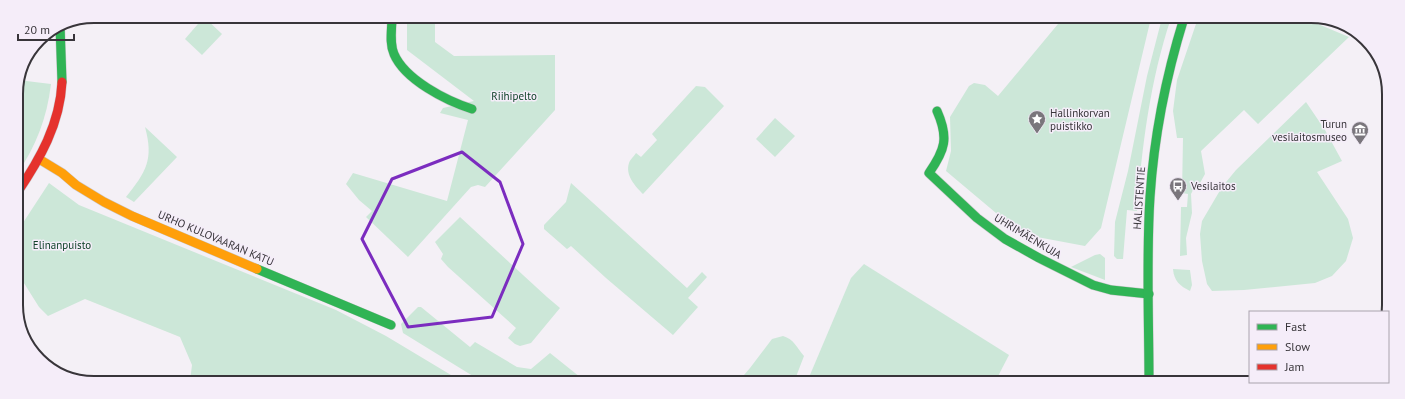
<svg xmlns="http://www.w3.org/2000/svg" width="1405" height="399" viewBox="0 0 1405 399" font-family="'PT Sans',sans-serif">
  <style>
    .green { fill: #cce7d8 }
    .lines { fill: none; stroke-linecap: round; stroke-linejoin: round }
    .fast-casing { stroke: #cbc8cc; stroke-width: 10 }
    .slow-casing { stroke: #cbc8cc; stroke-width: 10 }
    .jam-casing { stroke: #cbc8cc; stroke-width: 10 }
    .fast { stroke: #30b455; stroke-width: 9 }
    .slow { stroke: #ff9f0a; stroke-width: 9 }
    .jam { stroke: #e5322d; stroke-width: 9 }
    .marked { fill: none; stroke: #7b2cbf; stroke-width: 3; stroke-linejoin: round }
    .labels { text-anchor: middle; stroke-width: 3; stroke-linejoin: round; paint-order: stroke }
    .park-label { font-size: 11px; fill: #104229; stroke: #f5edf9 }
    .poi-label { font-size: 11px; fill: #38353a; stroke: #f5edf9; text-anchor: start }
    .street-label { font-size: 11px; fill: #38353a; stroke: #f5edf9 }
    .rim { fill: none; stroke: #38353a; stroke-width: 2 }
  </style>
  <rect width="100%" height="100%" fill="#f4f0f6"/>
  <!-- green -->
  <g class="green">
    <path d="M 204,17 L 222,34 L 202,55 L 185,39 Z"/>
    <path d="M 407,17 L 435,17 L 435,42 L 454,56 L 555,55 L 555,110 L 485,187 L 478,185 L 471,187 L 408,257 L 366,217 L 372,211 L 359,200 L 346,184 L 353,173 L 447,201 L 468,120 L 440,113 L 443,108 L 474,101 L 407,50 Z"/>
    <path d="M 1053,18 L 1151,18 L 1101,228 L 1085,246 L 1021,234 L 946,171 L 951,151 L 950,117 L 969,86 L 974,83 L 985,85 L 998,96 L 1058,24 Z"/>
    <path d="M 1162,18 L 1171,18 C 1150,81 1142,146 1137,211 L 1127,210 L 1123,259 L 1117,259 L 1114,256 L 1115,222 L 1128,171 L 1147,76 Z"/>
    <path d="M 1198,18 L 1306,19 L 1349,37 L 1258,124 L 1244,110 L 1201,151 L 1205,174 L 1200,183 L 1197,182 L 1191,194 L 1192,213 L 1186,238 L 1187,255 L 1180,256 L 1181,207 L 1187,207 L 1188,194 L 1182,193 L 1183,138 L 1177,138 L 1173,111 L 1177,80 Z"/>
    <path d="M 18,80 L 51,84 C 47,118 36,146 17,174 L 16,89 Z"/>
    <path d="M 696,86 L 705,87 L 724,106 L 643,194 C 635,186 625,175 629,163 C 630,160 634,156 636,153 L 641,157 L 657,140 L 652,134 Z"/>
    <path d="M 1306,102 L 1325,130 L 1342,161 L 1317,172 L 1348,219 L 1353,238 L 1346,261 L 1332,276 L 1315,283 L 1244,290 L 1212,291 L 1207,284 L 1202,261 L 1200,234 L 1202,221 L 1222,187 L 1236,170 Z"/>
    <path d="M 775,118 L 795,136 L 775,157 L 756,139 Z"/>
    <path d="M 145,127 L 177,157 L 134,202 L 126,197 C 146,172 154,160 145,127 Z"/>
    <path d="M 49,183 L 79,205 L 336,310 L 386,336 L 461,381 L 190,381 L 192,365 L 180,337 L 85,299 L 48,316 L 39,307 L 17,272 L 17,232 Z"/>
    <path d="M 571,183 L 687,288 L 702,272 L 707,277 L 688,298 L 698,307 L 673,335 L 606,278 L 571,246 L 567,249 L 544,229 L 544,225 L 566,202 Z"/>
    <path d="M 460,217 L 547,297 L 560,308 L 531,343 L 520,346 L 515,344 L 508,338 L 516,328 L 448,267 L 441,259 L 443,254 L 435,242 Z"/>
    <path d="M 1100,254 L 1105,258 L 1105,280 L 1071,267 L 1095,255 Z"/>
    <path d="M 864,264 L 1009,355 L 995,382 L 807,382 L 851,278 Z"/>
    <path d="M 1173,269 L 1190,270 L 1192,285 L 1190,291 C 1180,286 1174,281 1173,269 Z"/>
    <path d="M 418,307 L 421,307 L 470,347 L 475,342 L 517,367 L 531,369 L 550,353 L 585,381 L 481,381 L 403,333 L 401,324 Z"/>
    <path d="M 783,336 C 794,339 797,348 804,356 L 794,382 L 738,382 L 750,368 L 772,339 Z"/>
  </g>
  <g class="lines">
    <!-- fast casing -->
    <g class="fast-casing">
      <g id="fast">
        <path d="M 392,17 C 392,29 389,43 394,54 C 405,80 447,101 472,109"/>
        <path d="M 60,25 L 62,82"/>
        <path d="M 937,111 C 949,138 945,150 929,173 L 977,218 L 1005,239 L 1039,258 L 1093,285 L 1111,290 L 1149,294"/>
        <path d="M 257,269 L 391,325"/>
        <path d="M 1149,383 C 1149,321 1146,259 1150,197 C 1154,136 1166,76 1184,18"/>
      </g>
    </g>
    <!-- slow casing -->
    <g class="slow-casing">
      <path id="slow" d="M 39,159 L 62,173 L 76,185 L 104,202 L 132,216 L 257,269"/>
    </g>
    <!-- jam casing -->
    <g class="jam-casing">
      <path id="jam" d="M 17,193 C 40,159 60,124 62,82"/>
    </g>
    <!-- fast -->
    <use href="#fast" class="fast"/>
    <!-- slow -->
    <use href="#slow" class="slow"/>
    <!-- jam -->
    <use href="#jam" class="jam"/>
  </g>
  <!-- marked area -->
  <path class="marked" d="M 462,152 L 500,182 L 523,244 L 492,317 L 408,327 L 362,239 L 392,179 Z"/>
  <!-- icons -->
  <defs>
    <g id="sight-pin" transform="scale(0.9)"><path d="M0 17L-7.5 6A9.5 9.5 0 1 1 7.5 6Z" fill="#7a767c" stroke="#f5edf9"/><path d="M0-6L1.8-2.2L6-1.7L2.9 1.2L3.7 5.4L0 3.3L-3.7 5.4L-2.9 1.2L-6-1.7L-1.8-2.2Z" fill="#fff"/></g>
    <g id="museum-pin" transform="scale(0.9)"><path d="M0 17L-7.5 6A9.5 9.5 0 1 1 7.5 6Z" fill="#7a767c" stroke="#f5edf9"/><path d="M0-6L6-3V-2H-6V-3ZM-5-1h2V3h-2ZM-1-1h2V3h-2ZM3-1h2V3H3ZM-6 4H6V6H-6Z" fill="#fff"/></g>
    <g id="bus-pin" transform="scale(0.9)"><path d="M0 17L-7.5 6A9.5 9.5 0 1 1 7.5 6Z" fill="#7a767c" stroke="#f5edf9"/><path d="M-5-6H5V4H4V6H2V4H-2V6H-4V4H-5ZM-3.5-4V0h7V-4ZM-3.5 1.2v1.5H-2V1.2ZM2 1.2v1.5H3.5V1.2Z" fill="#fff"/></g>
  </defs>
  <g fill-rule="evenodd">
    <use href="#sight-pin" x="1037" y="119"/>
    <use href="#museum-pin" x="1360" y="130"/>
    <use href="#bus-pin" x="1178" y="186"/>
  </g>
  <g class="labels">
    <!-- park labels -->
    <g class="park-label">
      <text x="514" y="100">Riihipelto</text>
      <text x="62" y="249">Elinanpuisto</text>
    </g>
    <!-- poi labels -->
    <g class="poi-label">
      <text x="1050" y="117">Hallinkorvan<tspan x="1050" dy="13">puistikko</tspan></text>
      <text x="1347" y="128" text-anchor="end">Turun<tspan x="1347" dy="13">vesilaitosmuseo</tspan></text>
      <text x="1191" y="190">Vesilaitos</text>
    </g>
    <!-- street labels -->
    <g class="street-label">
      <text transform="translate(1139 198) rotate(-86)" y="4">HALISTENTIE</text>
      <text transform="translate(1028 236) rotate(31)" y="4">UHRIMÄENKUJA</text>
      <text transform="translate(216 238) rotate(23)" y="4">URHO KULOVAARAN KATU</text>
    </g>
  </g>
  <!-- crop -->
  <path d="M0 0H1405V399H0ZM94 23H1311A71 71 0 0 1 1382 94V305A71 71 0 0 1 1311 376H94A71 71 0 0 1 23 305V94A71 71 0 0 1 94 23Z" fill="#f5edf9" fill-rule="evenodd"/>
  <path class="rim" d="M94 23H1311A71 71 0 0 1 1382 94V305A71 71 0 0 1 1311 376H94A71 71 0 0 1 23 305V94A71 71 0 0 1 94 23Z"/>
  <!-- legend -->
  <rect x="1249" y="311" width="140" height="72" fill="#f5edf9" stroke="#a9a3ad"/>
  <rect x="1257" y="324" width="20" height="6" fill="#30b455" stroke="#a9a3ad"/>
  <text x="1285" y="331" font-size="12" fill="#38353a">Fast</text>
  <rect x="1257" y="344" width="20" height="6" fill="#ff9f0a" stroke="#a9a3ad"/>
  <text x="1285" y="351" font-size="12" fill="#38353a">Slow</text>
  <rect x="1257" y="364" width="20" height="6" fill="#e5322d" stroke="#a9a3ad"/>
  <text x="1285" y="371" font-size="12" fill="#38353a">Jam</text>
  <!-- scale -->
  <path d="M18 34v6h56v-6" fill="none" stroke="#38353a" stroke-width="2"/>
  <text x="24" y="34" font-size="12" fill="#38353a" stroke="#f5edf9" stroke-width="3" paint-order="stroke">20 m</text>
</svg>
